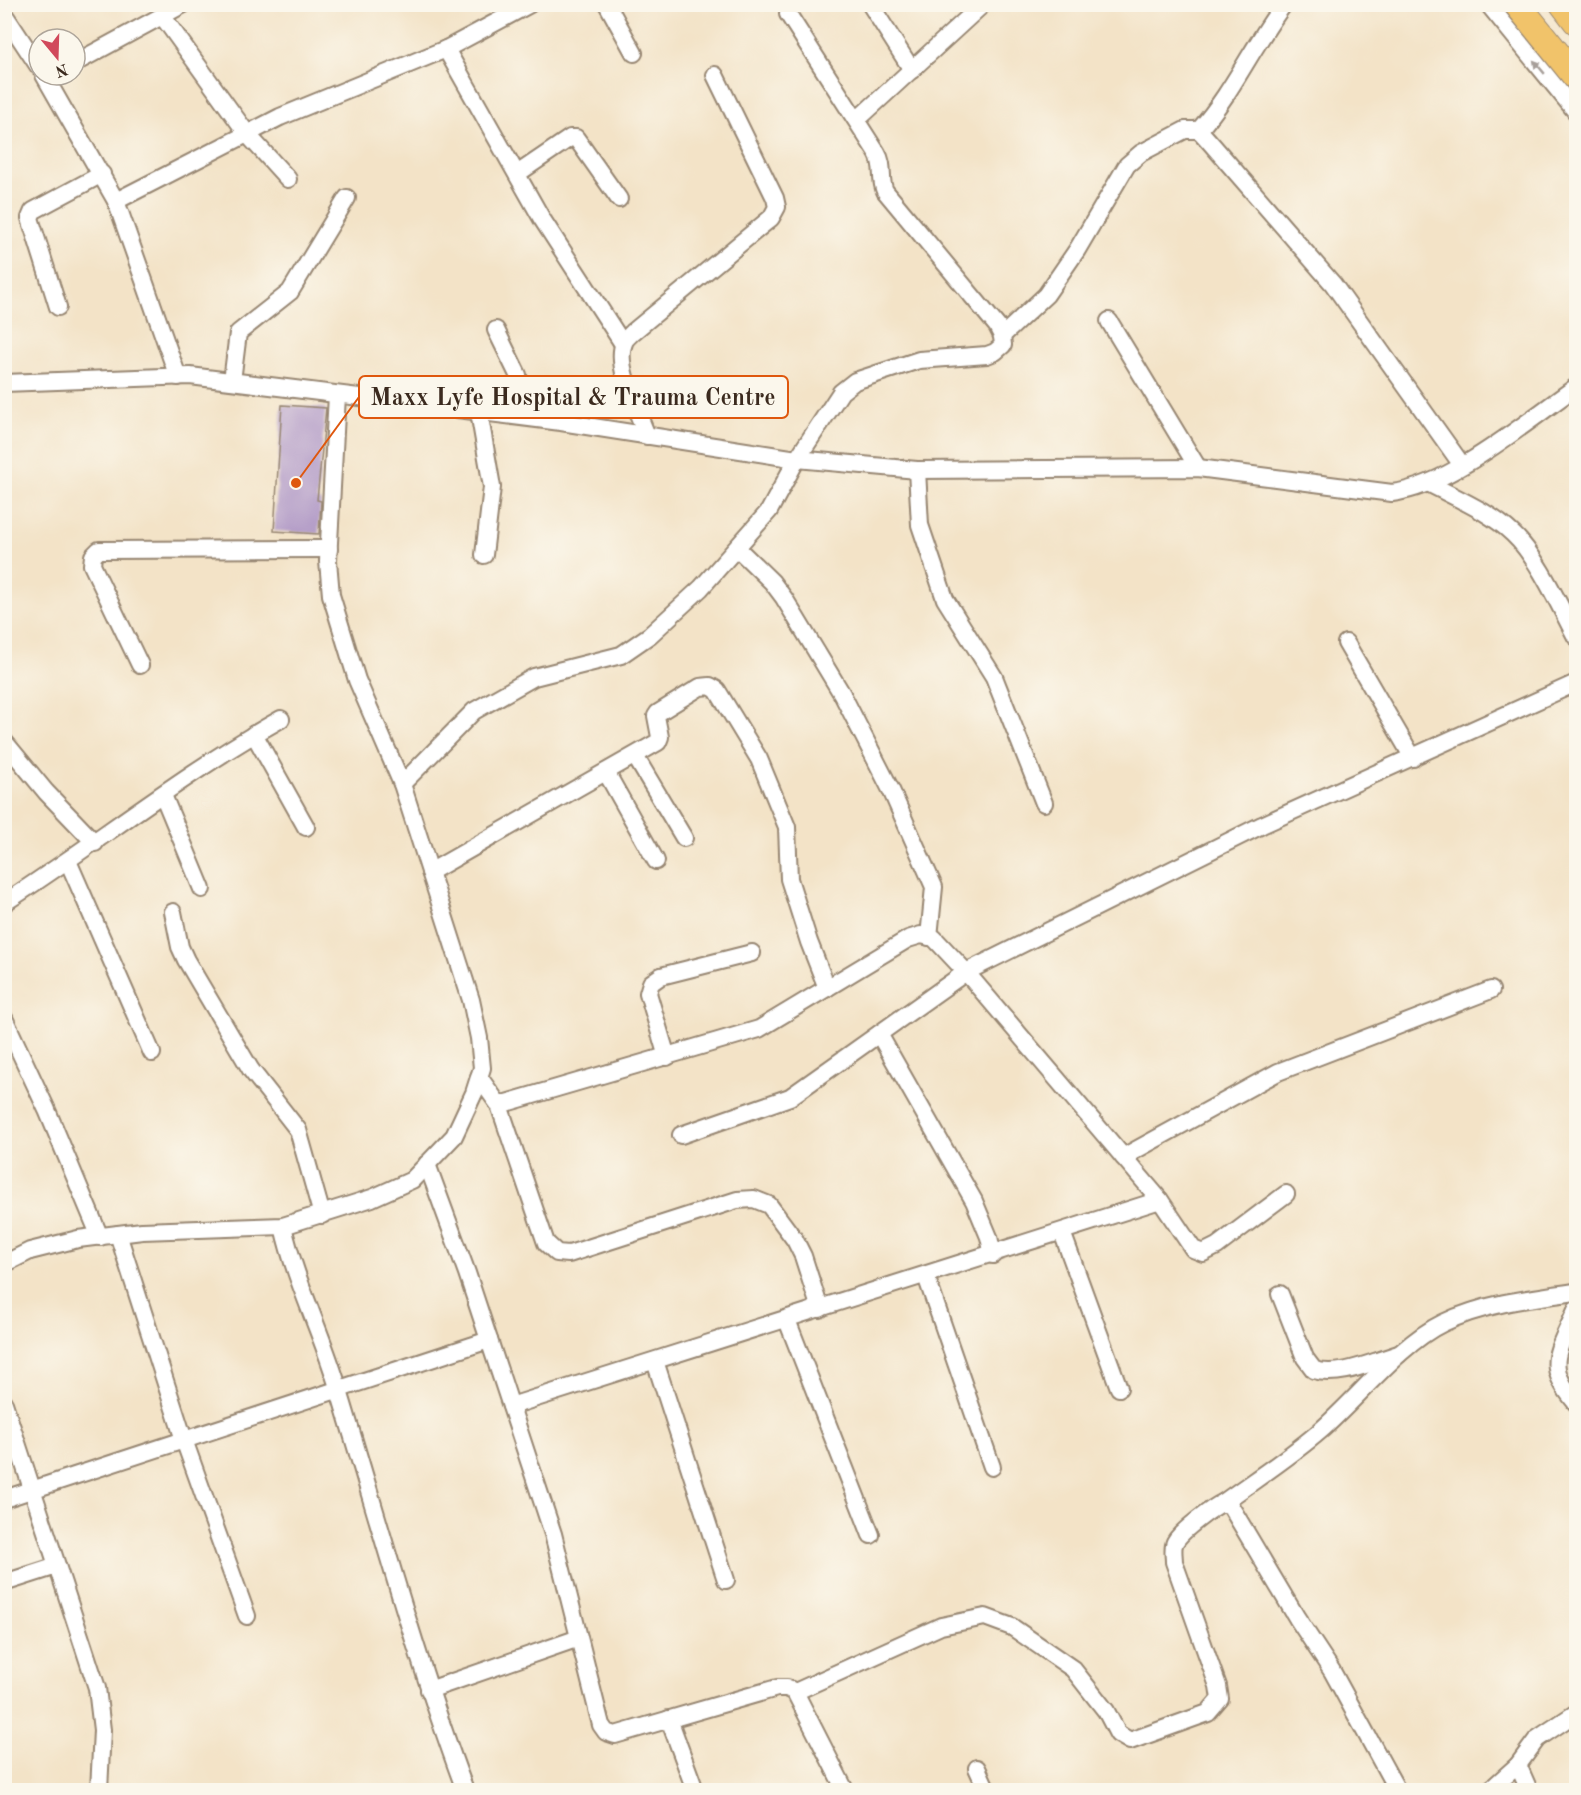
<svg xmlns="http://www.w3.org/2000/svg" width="1581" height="1795" viewBox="0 0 1581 1795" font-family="'Old Standard TT',serif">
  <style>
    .building { fill: #b39cc7 }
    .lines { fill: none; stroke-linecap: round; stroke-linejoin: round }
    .minor-casing { stroke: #978672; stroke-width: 20 }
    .highway-casing { stroke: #978672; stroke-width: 28 }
    .minor { stroke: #fff; stroke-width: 16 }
    .highway { stroke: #f1c36a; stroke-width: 26 }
    .oneway { fill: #a79f9a }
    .leader { fill: none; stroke: #df570d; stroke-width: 2 }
    .callout-dot { fill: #df570d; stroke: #fbf7ec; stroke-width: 2 }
    .callout { fill: #fbf7ec; stroke: #df570d; stroke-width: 2 }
    .callout-label { font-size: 24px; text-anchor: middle; font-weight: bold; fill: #3b2a1e }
  </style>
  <rect width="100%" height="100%" fill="#fbf7ec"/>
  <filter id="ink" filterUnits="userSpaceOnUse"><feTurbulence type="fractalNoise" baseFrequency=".0167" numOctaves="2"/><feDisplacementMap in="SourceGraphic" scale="12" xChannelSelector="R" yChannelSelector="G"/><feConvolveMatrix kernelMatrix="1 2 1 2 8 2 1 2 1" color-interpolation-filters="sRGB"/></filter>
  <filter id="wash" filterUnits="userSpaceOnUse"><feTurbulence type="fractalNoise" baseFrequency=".008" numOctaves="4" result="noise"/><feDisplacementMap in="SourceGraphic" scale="24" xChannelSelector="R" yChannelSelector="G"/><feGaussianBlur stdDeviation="1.35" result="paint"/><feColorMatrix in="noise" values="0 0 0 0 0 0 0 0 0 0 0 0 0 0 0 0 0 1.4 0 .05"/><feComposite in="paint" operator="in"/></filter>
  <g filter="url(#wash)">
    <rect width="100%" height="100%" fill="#f3e3c7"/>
    <g id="blocks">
      <!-- building -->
      <path class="building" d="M 282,405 L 326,408 L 317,500 L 321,501 L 319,534 L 274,531 Z"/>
    </g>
  </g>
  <g filter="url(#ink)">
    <use href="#blocks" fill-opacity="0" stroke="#978672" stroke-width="1.5"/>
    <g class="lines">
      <!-- minor casing -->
      <g class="minor-casing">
        <g id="minor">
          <path d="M 607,4 L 634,53"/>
          <path d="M 870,4 L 912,70"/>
          <path d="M 1488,4 L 1576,112"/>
          <path d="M 4,14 L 39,67"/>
          <path d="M 163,17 L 248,135 L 288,179"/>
          <path d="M 446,49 L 542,219 L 623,344"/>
          <path d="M 75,63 L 184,4"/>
          <path d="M 44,75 L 116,201 L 178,377"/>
          <path d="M 858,119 L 983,4"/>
          <path d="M 1199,130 C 1233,92 1253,45 1284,4"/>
          <path d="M 517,174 L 570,138 L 576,138 L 619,199"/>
          <path d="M 116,201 L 280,117 L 446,49 L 530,4"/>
          <path d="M 58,307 L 30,218 L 33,211 L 102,174"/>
          <path d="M 1109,321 L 1198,468"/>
          <path d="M 496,330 L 518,375 L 526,417"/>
          <path d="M 1002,336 L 1046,295 L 1077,250 L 1127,165 L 1141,153 L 1185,130 L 1199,130 L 1208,140 L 1333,284 L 1462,465"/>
          <path d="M 232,381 L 238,333 L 290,292 L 347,198"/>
          <path d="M 4,383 L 190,376 L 561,422 L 797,459 L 917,470 L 1198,468 L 1392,493 C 1451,486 1527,421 1576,387"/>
          <path d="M 479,412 L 492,487 L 484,555"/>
          <path d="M 647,436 C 639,414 614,365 624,343 C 625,339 630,335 633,332 L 771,218 L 777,207 L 775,198 L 715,75"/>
          <path d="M 917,470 L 920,525 L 945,599 L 994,677 L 1044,803"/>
          <path d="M 1430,484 C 1458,499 1490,512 1513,534 C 1537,556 1560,607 1576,637"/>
          <path d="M 738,549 L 772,582 L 784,598 L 842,694 L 891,790 L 934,887 L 929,937"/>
          <path d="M 1346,643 L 1413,758"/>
          <path d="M 140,665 L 92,565 L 93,556 L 99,550 L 329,549"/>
          <path d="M 254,734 L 306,827"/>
          <path d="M 4,741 L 46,792 L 95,843"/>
          <path d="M 635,756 L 684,838"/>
          <path d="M 606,772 L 656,861"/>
          <path d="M 402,784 L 474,711 L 534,677 L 621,655 L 650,635 L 701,588 L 769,511 L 797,459 L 841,392 L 855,381 L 919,360 L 987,355 L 995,352 L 1003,345 L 1002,336 L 997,326 L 885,191 C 879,179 885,166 877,153 L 788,14"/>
          <path d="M 163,795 L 202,889"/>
          <path d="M 68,861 L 152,1053"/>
          <path d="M 430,872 L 658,742 L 660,737 L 656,716 L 658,713 L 700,687 L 710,686 L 717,690 L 759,759 L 787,827 L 789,879 L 809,942 L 827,988"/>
          <path d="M 4,903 C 97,843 184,773 281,719"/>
          <path d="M 173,912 L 180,947 L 186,960 L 251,1070 L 298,1130 L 322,1215"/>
          <path d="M 4,1018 L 47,1110 L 100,1237"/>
          <path d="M 879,1034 L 974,1201 L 989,1237 L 993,1255"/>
          <path d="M 667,1057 L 648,993 L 651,983 L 661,976 L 752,953"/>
          <path d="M 479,1077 L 499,1105 L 546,1243 L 557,1253 L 569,1254 L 737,1200 L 754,1199 L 769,1205 L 795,1240 L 803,1256 L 820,1309"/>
          <path d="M 499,1105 L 759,1029 L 908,939 L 921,935 L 934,938 L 966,972 L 1160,1200 L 1193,1249 L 1203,1253 L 1217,1246 L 1286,1194"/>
          <path d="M 681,1135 L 790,1097 L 966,972 L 1262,825 L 1576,683"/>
          <path d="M 1123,1157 L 1278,1072 L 1491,990"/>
          <path d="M 427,1164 L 467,1273 L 553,1534 L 601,1725 L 606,1732 L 615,1735 L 777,1688 L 787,1688 L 795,1692 L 845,1790"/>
          <path d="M 283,1226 C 295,1280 320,1329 336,1381 C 378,1518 415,1656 465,1790"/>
          <path d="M 1062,1232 L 1119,1388"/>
          <path d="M 118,1234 L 184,1440 L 247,1616"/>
          <path d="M 4,1264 L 30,1251 L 78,1239 L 142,1231 L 283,1226 L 372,1198 L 412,1180 L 454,1136 L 474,1093 L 482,1068 L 479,1038 L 471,1000 L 402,784 L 357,680 L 331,595 L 328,561 L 337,395"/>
          <path d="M 926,1276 L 992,1467"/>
          <path d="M 1280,1294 L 1305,1358 L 1314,1370 C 1340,1378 1374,1361 1399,1354"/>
          <path d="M 1576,1310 C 1558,1353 1543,1364 1576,1403"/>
          <path d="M 787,1320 L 871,1535"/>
          <path d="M 655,1361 L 726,1580"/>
          <path d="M 4,1403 L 97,1688 L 102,1730 L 99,1790"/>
          <path d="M 511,1406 L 1160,1200"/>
          <path d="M 4,1499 L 489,1340"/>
          <path d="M 1224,1502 C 1256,1479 1290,1457 1320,1431 C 1356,1400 1401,1343 1443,1323 C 1485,1303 1532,1298 1576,1292"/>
          <path d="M 4,1583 L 57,1566"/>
          <path d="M 429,1690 L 579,1638"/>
          <path d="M 795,1692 L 941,1626 L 985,1617 L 1012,1627 L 1073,1669 L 1106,1711 L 1118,1734 L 1130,1741 L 1208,1713 L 1220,1699 L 1218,1686 L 1174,1562 C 1174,1555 1172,1548 1175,1542 C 1181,1531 1213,1507 1224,1502 L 1231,1507 L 1297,1618 L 1332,1671 L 1397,1790"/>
          <path d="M 669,1719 L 695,1790"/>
          <path d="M 1518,1765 L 1529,1790"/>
          <path d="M 977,1768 L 987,1790"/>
          <path d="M 1490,1790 L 1518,1765 L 1537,1739 L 1576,1713"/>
        </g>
      </g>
      <!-- highway casing -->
      <g class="highway-casing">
        <g id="highway">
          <path d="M 1517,4 L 1576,77"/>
          <path d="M 1563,4 L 1576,21"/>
        </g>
      </g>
      <!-- minor -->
      <use href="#minor" class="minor"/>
      <!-- highway -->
      <use href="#highway" class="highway"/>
    </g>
    <!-- one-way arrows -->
    <defs><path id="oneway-solid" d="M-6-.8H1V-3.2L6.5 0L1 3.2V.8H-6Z" transform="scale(1.5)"/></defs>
    <use class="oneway" href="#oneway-solid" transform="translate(1539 67) rotate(-130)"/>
  </g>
  <!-- callouts -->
  <path class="leader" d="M296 483L359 397"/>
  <circle class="callout-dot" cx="296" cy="483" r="6"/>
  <rect class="callout" x="359" y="376" width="429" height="42" rx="6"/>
  <g class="callout-label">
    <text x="573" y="405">Maxx Lyfe Hospital &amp; Trauma Centre</text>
  </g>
  <!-- margin -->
  <rect width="1581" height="1795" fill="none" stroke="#fbf7ec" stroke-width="24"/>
  <!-- north arrow -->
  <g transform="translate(57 57) rotate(161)"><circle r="28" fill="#fbf7ec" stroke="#aea59a" stroke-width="1.5"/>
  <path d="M0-4.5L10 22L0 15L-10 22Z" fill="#d1495b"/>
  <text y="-9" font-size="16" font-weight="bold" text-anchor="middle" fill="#3b2a1e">N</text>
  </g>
</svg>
